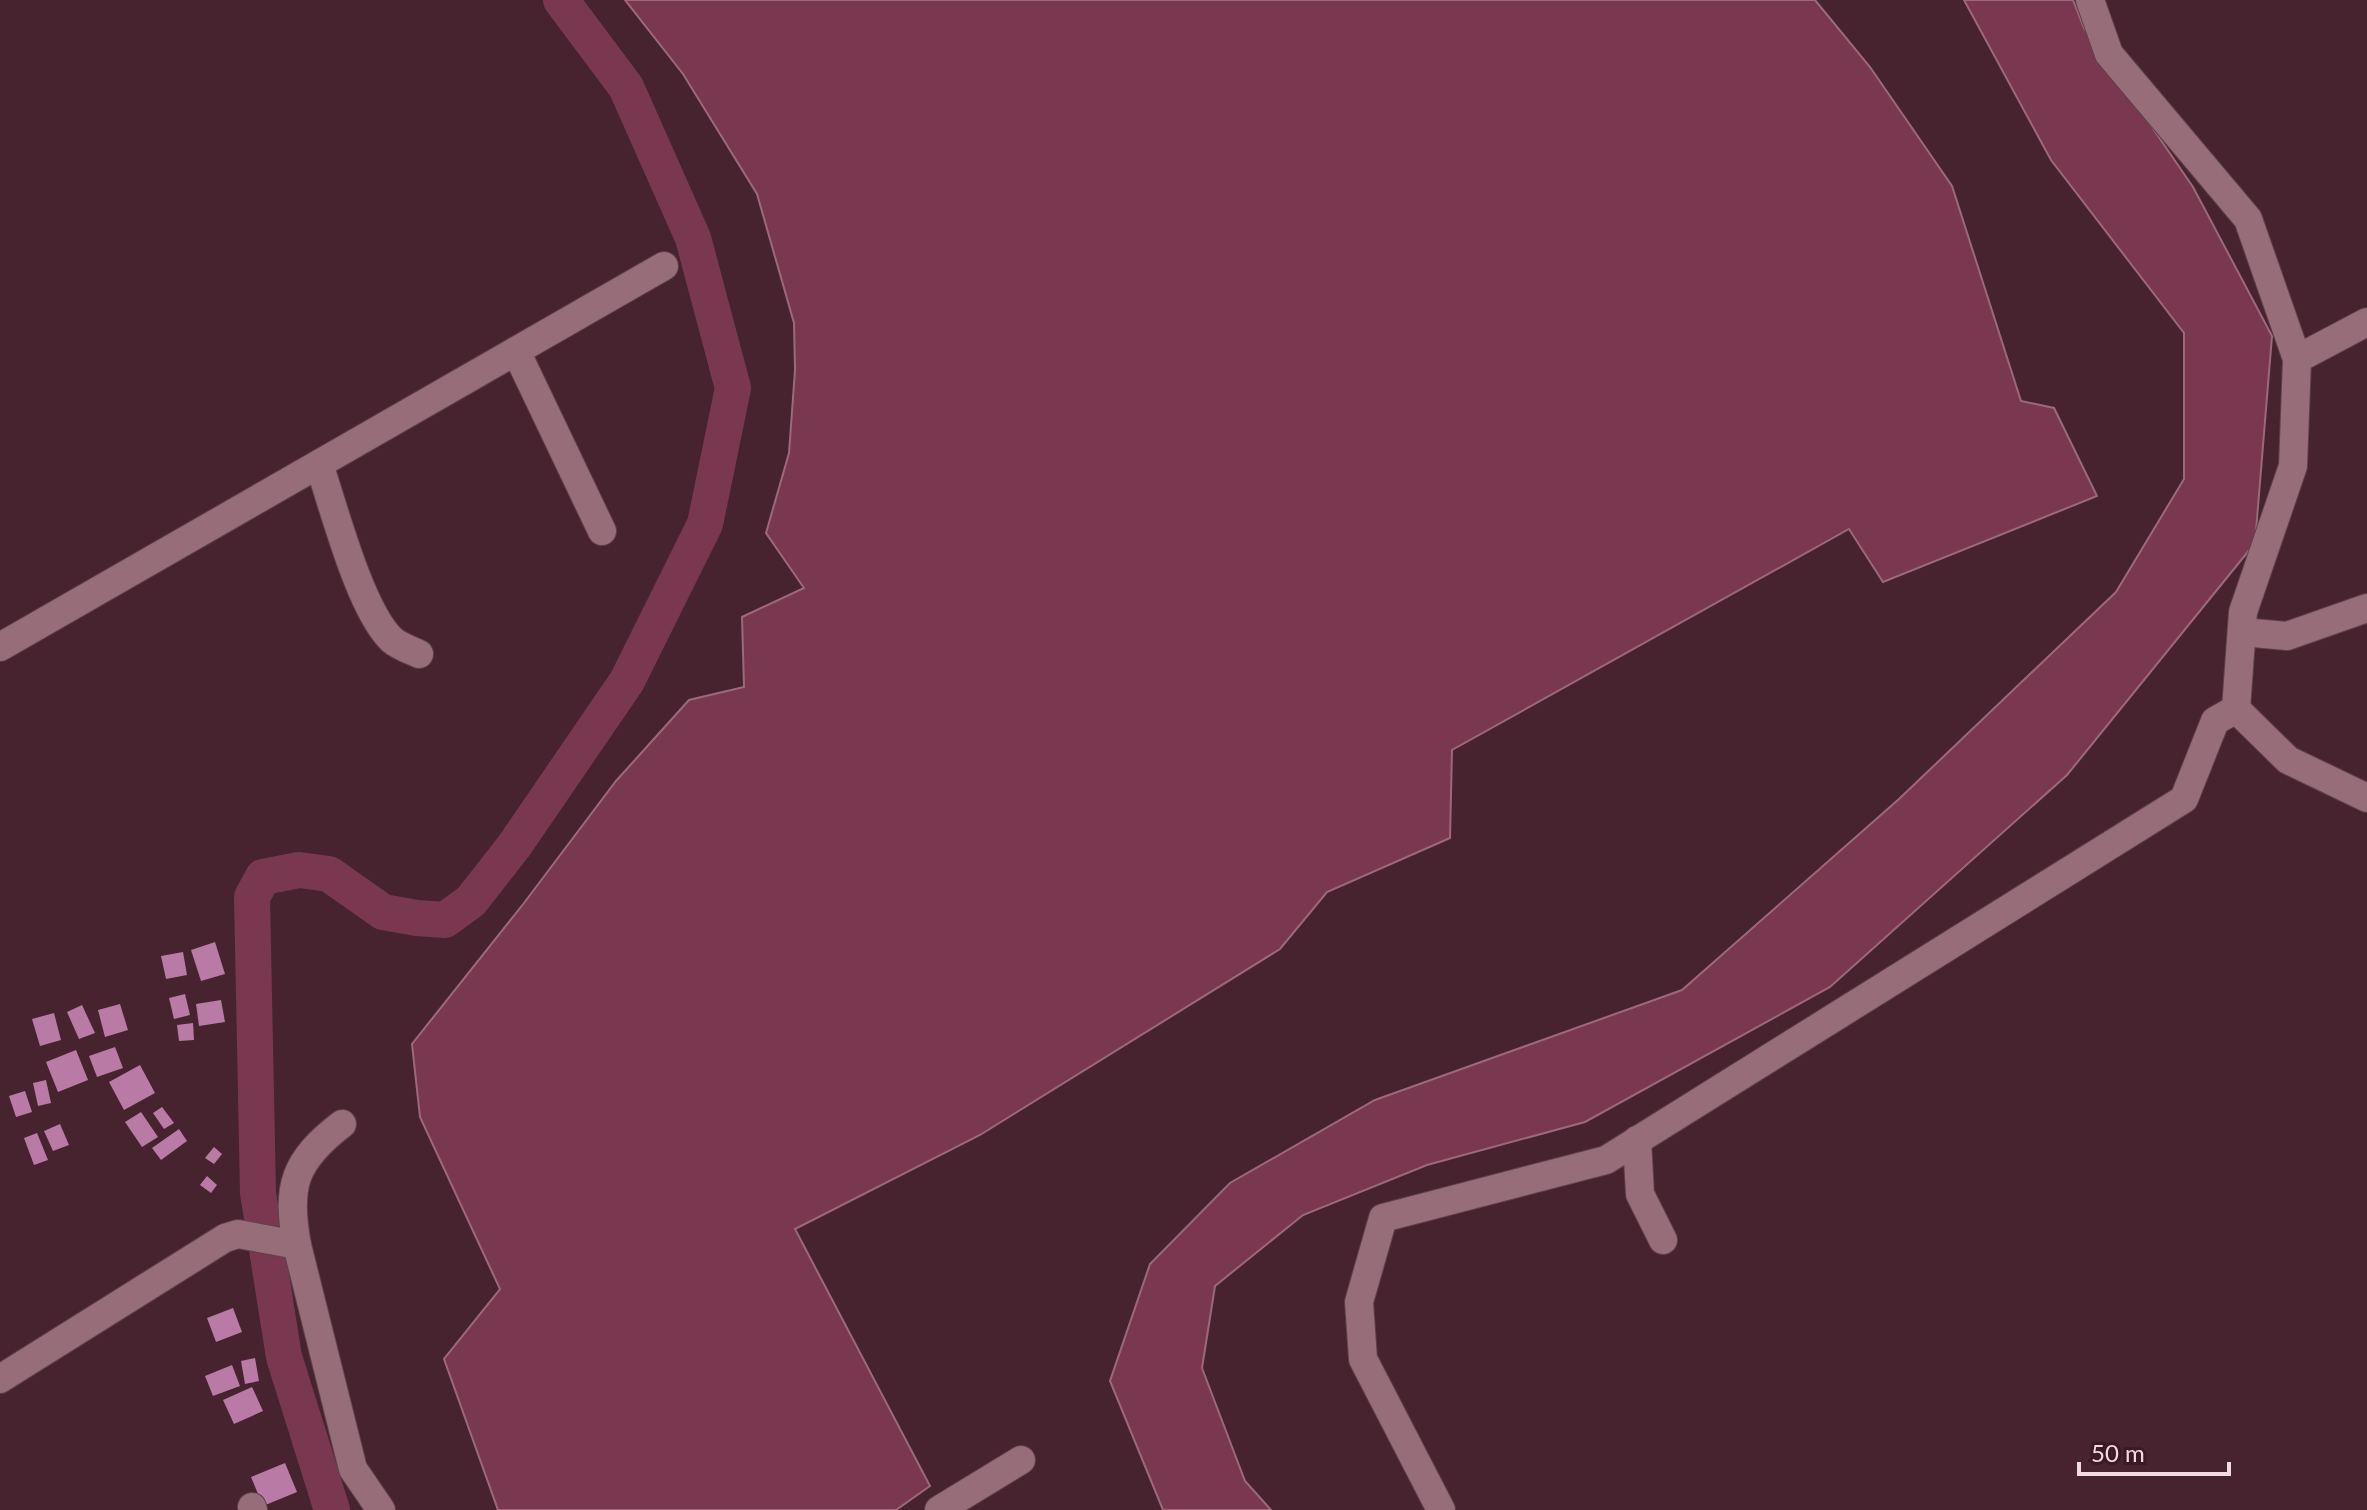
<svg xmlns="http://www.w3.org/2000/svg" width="2367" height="1510" viewBox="0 0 2367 1510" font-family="Lato,sans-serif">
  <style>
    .water { fill: #79384f; stroke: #9d697a; stroke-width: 2 }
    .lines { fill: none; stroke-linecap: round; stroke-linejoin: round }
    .river { stroke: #79384f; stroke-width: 36 }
    .building { fill: #b97ba5 }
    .minor-casing { stroke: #5e414b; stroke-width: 30 }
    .minor { stroke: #966d79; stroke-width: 28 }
  </style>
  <rect width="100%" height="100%" fill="#46232f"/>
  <!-- water -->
  <g class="water">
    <path d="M 625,0 L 1815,0 L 1870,67 L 1952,186 L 2021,401 L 2054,408 L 2097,496 L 1883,582 L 1849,529 L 1452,750 L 1450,838 L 1327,892 L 1280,949 L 980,1135 L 795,1229 L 930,1486 L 896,1510 L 498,1510 L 444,1359 L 500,1289 L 420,1117 L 412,1044 L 524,903 L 616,781 L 689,700 L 744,687 L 742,617 L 804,588 L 766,533 L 789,453 L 795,370 L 794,323 L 757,194 L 683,74 Z"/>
    <path d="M 1964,0 L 2073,0 L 2084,28 L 2193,187 L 2272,336 L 2255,543 L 2067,775 L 1830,987 L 1585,1122 L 1427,1165 L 1303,1215 L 1215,1286 L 1202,1368 L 1245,1481 L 1271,1510 L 1163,1510 L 1110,1381 L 1150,1264 L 1230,1183 L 1375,1100 L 1682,990 L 1899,799 L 2116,592 L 2184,479 L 2184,333 L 2051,160 Z"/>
  </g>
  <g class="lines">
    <!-- river -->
    <path class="river" d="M 332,1510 L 284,1357 L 258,1193 L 252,897 L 263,877 L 299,870 L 329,874 L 383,912 L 417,918 L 445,920 L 471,901 L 514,846 L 627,681 L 705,524 L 733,388 L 693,238 L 626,87 L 561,0"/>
  </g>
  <!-- building -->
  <g class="building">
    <path d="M 215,942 L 225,974 L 201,981 L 191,950 Z"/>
    <path d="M 183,952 L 187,975 L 166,979 L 161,956 Z"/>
    <path d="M 185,994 L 190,1015 L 174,1019 L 169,998 Z"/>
    <path d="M 221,1000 L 225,1022 L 199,1026 L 196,1004 Z"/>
    <path d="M 120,1004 L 128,1030 L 105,1037 L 98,1010 Z"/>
    <path d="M 82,1005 L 95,1033 L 79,1039 L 67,1012 Z"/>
    <path d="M 54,1013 L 61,1040 L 40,1046 L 32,1019 Z"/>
    <path d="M 193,1023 L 194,1040 L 179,1041 L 177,1025 Z"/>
    <path d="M 115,1047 L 123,1068 L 97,1077 L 89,1056 Z"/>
    <path d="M 76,1050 L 88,1080 L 58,1092 L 46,1062 Z"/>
    <path d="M 140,1065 L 155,1093 L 124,1110 L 109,1082 Z"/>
    <path d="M 46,1080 L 51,1103 L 38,1106 L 33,1083 Z"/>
    <path d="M 25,1091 L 32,1112 L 16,1117 L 9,1096 Z"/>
    <path d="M 162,1107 L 174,1123 L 164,1129 L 153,1113 Z"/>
    <path d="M 141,1112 L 158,1137 L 142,1147 L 125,1122 Z"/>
    <path d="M 60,1124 L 69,1145 L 53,1151 L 44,1131 Z"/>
    <path d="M 179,1129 L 187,1141 L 161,1160 L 152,1148 Z"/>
    <path d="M 37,1133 L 48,1160 L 34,1165 L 24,1138 Z"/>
    <path d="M 214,1147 L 222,1154 L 214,1164 L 205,1158 Z"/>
    <path d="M 207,1176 L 217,1185 L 211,1193 L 200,1185 Z"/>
    <path d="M 233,1308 L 242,1332 L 216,1342 L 207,1318 Z"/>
    <path d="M 255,1358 L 259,1381 L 245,1384 L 241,1361 Z"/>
    <path d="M 232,1365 L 240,1386 L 213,1396 L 205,1376 Z"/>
    <path d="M 252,1387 L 263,1411 L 234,1424 L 223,1400 Z"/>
    <path d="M 285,1463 L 297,1492 L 263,1506 L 251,1477 Z"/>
  </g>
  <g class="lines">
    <!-- minor casing -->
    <g class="minor-casing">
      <g id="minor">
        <path d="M 516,351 L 602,531"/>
        <path d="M 2297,359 L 2367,322"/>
        <path d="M 319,464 C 334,508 360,610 392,640 C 399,646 410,650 419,654"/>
        <path d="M 2242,632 L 2287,636 L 2367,608"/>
        <path d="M 0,647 L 664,266"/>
        <path d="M 2236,709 L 2288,760 L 2367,798"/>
        <path d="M 1637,1140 L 1640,1194 L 1663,1240"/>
        <path d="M 297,1245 C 286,1186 294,1161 342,1124"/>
        <path d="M 0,1379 L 225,1238 L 238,1234 L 297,1245 L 353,1469 L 381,1510"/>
        <path d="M 252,1507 L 253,1510"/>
        <path d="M 939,1510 L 1021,1460"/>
        <path d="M 1441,1510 L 1363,1359 L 1359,1302 L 1383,1218 L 1606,1160 L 2184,799 L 2215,721 L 2236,709 L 2243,612 L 2293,466 L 2297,359 L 2248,219 L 2109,54 L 2090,0"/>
      </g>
    </g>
    <!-- minor -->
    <use href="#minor" class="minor"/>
  </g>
  <!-- scale -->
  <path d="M2079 1462v12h150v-12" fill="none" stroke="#f1dae0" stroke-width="4"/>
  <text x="2091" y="1462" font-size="24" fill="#f1dae0" stroke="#3b1a25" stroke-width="6" paint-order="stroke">50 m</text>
</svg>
